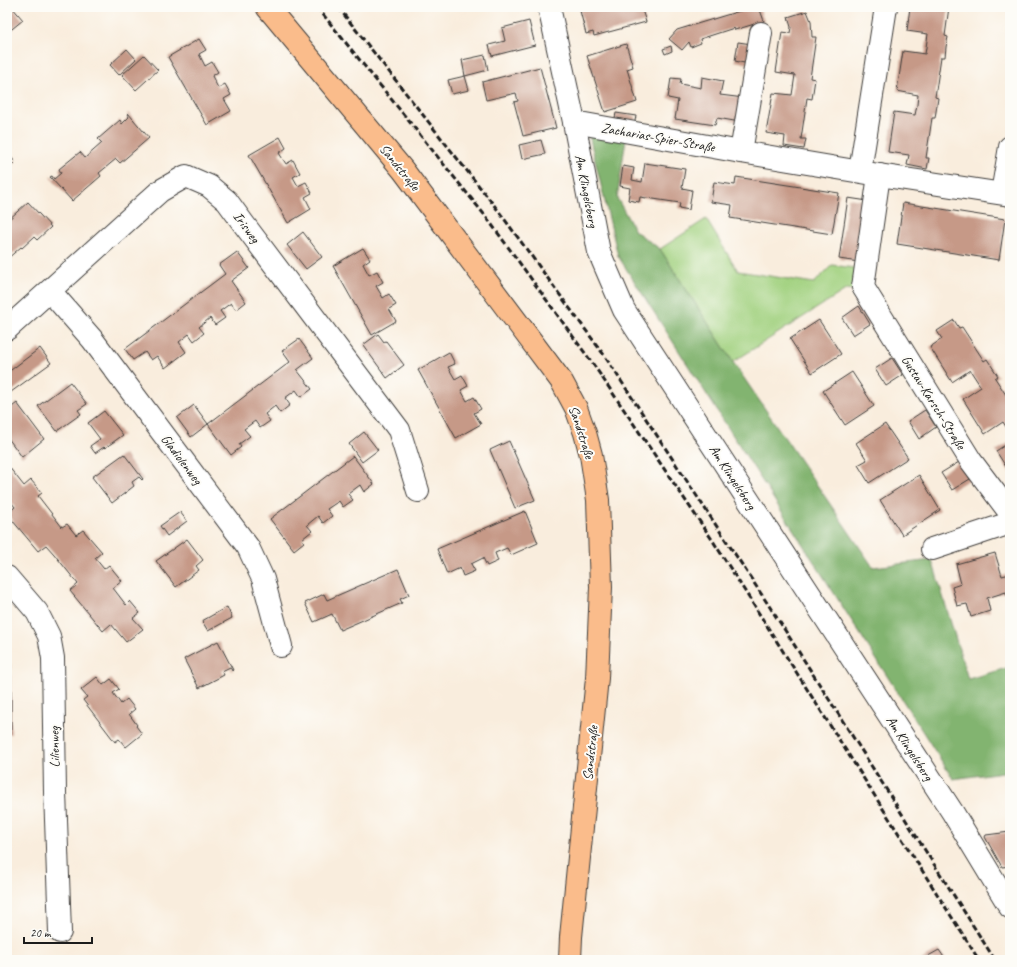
<svg xmlns="http://www.w3.org/2000/svg" width="1017" height="967" viewBox="0 0 1017 967" font-family="Caveat,sans-serif">
  <style>
    .green { fill: #a3d281; stroke: #60774e }
    .forest { fill: #82b46f; stroke: #4f6846 }
    .building { fill: #c69987 }
    .lines { fill: none; stroke-linecap: round; stroke-linejoin: round }
    .minor-casing { stroke: #3d3b39; stroke-width: 24 }
    .major-casing { stroke: #3d3b39; stroke-width: 24 }
    .minor { stroke: #fff; stroke-width: 22 }
    .major { stroke: #fabc8b; stroke-width: 22 }
    .rail { stroke: #1c1c1c; stroke-width: 3; stroke-dasharray: 6 3; stroke-linecap: butt }
    .labels { text-anchor: middle; stroke-width: 4; stroke-linejoin: round; paint-order: stroke }
    .street-label { font-size: 14px; fill: #1c1c1c; stroke: #fdfcf7 }
  </style>
  <rect width="100%" height="100%" fill="#fdfcf7"/>
  <filter id="ink" filterUnits="userSpaceOnUse"><feTurbulence type="fractalNoise" baseFrequency=".025" numOctaves="2"/><feDisplacementMap in="SourceGraphic" scale="8" xChannelSelector="R" yChannelSelector="G"/><feConvolveMatrix kernelMatrix="1 2 1 2 8 2 1 2 1" color-interpolation-filters="sRGB"/></filter>
  <filter id="wash" filterUnits="userSpaceOnUse"><feTurbulence type="fractalNoise" baseFrequency=".012" numOctaves="4" result="noise"/><feDisplacementMap in="SourceGraphic" scale="16" xChannelSelector="R" yChannelSelector="G"/><feGaussianBlur stdDeviation="0.9" result="paint"/><feColorMatrix in="noise" values="0 0 0 0 0 0 0 0 0 0 0 0 0 0 0 0 0 1.4 0 .05"/><feComposite in="paint" operator="in"/></filter>
  <g filter="url(#wash)">
    <rect width="100%" height="100%" fill="#f9eddd"/>
    <!-- green -->
    <path class="green" d="M 706,219 L 738,271 L 814,283 L 832,265 L 861,269 L 857,291 L 847,289 L 733,362 L 660,249 Z"/>
    <!-- forest -->
    <path class="forest" d="M 589,135 L 626,139 L 617,198 L 635,231 L 660,249 L 733,362 L 873,567 L 932,560 L 968,679 L 1010,667 L 1010,771 L 953,779 L 618,256 Z"/>
    <g id="blocks">
      <!-- building -->
      <g class="building">
        <path d="M 11,7 L 12,7 L 23,20 L 7,33 L 7,10 Z"/>
        <path d="M 579,7 L 641,7 L 646,22 L 594,36 L 593,32 L 586,34 Z"/>
        <path d="M 753,7 L 759,7 L 764,21 L 735,30 L 734,28 L 700,39 L 701,43 L 691,47 L 689,42 L 682,50 L 669,39 L 677,30 Z"/>
        <path d="M 910,7 L 949,7 L 945,36 L 948,37 L 946,47 L 945,57 L 941,57 L 935,97 L 938,98 L 935,118 L 932,118 L 926,158 L 929,158 L 927,169 L 907,165 L 909,155 L 888,152 L 894,112 L 915,115 L 917,105 L 918,95 L 897,91 L 903,51 L 925,54 L 928,34 L 907,31 Z"/>
        <path d="M 807,11 L 811,21 L 812,37 L 816,37 L 810,78 L 815,79 L 812,99 L 807,98 L 801,139 L 806,139 L 804,149 L 784,146 L 785,136 L 766,133 L 773,93 L 792,95 L 795,75 L 776,72 L 782,32 L 790,33 L 791,27 L 788,17 Z"/>
        <path d="M 529,21 L 535,45 L 492,56 L 489,45 L 505,41 L 502,28 Z"/>
        <path d="M 199,39 L 206,50 L 199,54 L 205,66 L 212,62 L 218,72 L 212,76 L 218,88 L 225,84 L 231,95 L 224,99 L 231,111 L 207,125 L 168,57 Z"/>
        <path d="M 738,42 L 752,44 L 749,64 L 735,61 Z"/>
        <path d="M 626,44 L 633,67 L 627,69 L 637,102 L 605,112 L 587,56 Z"/>
        <path d="M 671,46 L 672,51 L 665,54 L 663,49 Z"/>
        <path d="M 127,49 L 136,59 L 119,75 L 110,65 Z"/>
        <path d="M 144,55 L 158,70 L 136,90 L 122,75 Z"/>
        <path d="M 485,55 L 488,70 L 465,76 L 462,60 Z"/>
        <path d="M 540,67 L 556,128 L 523,136 L 514,102 L 518,101 L 516,93 L 486,100 L 482,82 Z"/>
        <path d="M 465,76 L 469,90 L 452,94 L 448,80 Z"/>
        <path d="M 702,77 L 723,81 L 720,95 L 744,98 L 740,122 L 717,118 L 715,125 L 675,119 L 678,100 L 668,98 L 671,78 L 681,79 L 680,84 L 701,88 Z"/>
        <path d="M 128,113 L 149,138 L 120,163 L 116,159 L 99,173 L 101,176 L 72,201 L 50,177 L 52,176 L 54,179 L 61,173 L 59,169 L 80,152 L 85,158 L 102,143 L 98,139 L 120,120 L 122,124 L 129,117 L 127,114 Z"/>
        <path d="M 616,113 L 636,116 L 634,126 L 614,123 Z"/>
        <path d="M 280,137 L 286,148 L 279,153 L 286,164 L 293,160 L 300,173 L 293,177 L 298,186 L 306,182 L 312,193 L 305,197 L 311,209 L 288,223 L 249,155 Z"/>
        <path d="M 541,140 L 545,154 L 522,159 L 519,145 Z"/>
        <path d="M 7,152 L 15,162 L 7,170 Z"/>
        <path d="M 645,163 L 685,169 L 682,188 L 692,190 L 689,210 L 679,208 L 680,203 L 640,197 L 639,202 L 628,200 L 630,188 L 620,186 L 623,166 L 634,168 L 632,180 L 642,182 Z"/>
        <path d="M 736,177 L 839,193 L 832,234 L 730,218 L 732,205 L 711,202 L 714,182 L 735,185 Z"/>
        <path d="M 848,198 L 868,201 L 859,262 L 839,259 Z"/>
        <path d="M 28,202 L 51,227 L 37,240 L 34,237 L 22,248 L 21,247 L 7,259 L 7,221 Z"/>
        <path d="M 903,203 L 1005,219 L 999,260 L 897,244 Z"/>
        <path d="M 303,232 L 322,257 L 306,269 L 287,245 Z"/>
        <path d="M 363,248 L 370,259 L 363,264 L 369,275 L 377,271 L 383,282 L 376,286 L 383,298 L 389,294 L 396,305 L 389,309 L 396,321 L 372,335 L 333,266 Z"/>
        <path d="M 237,252 L 249,268 L 231,281 L 246,302 L 236,310 L 231,303 L 220,311 L 225,318 L 215,325 L 210,318 L 199,327 L 204,333 L 194,341 L 189,334 L 179,342 L 186,352 L 165,368 L 157,356 L 151,360 L 145,352 L 133,360 L 125,349 L 225,274 L 219,265 Z"/>
        <path d="M 859,306 L 870,324 L 853,335 L 842,318 Z"/>
        <path d="M 819,320 L 841,354 L 812,373 L 790,339 Z"/>
        <path d="M 954,320 L 959,328 L 962,327 L 984,361 L 987,359 L 998,376 L 995,378 L 1010,401 L 1010,433 L 1003,422 L 985,434 L 963,399 L 981,387 L 970,370 L 952,382 L 930,347 L 942,339 L 937,331 Z"/>
        <path d="M 378,334 L 384,342 L 386,341 L 404,365 L 387,378 L 363,345 Z"/>
        <path d="M 299,339 L 313,358 L 297,370 L 312,389 L 301,397 L 296,390 L 285,398 L 290,405 L 280,413 L 275,406 L 265,414 L 270,421 L 260,428 L 255,421 L 244,429 L 250,436 L 239,444 L 241,447 L 231,455 L 208,424 L 191,437 L 177,418 L 194,405 L 208,424 L 290,362 L 282,351 Z"/>
        <path d="M 40,348 L 51,363 L 11,392 L 7,387 L 7,373 Z"/>
        <path d="M 449,352 L 455,364 L 448,367 L 455,379 L 462,375 L 468,386 L 461,390 L 467,401 L 474,397 L 481,409 L 474,413 L 481,424 L 456,438 L 418,370 Z"/>
        <path d="M 892,358 L 903,375 L 886,386 L 875,369 Z"/>
        <path d="M 852,372 L 874,406 L 845,425 L 823,391 Z"/>
        <path d="M 70,382 L 87,404 L 78,410 L 81,414 L 57,431 L 38,406 Z"/>
        <path d="M 17,403 L 44,439 L 22,457 L 8,438 L 7,439 L 7,409 L 8,410 Z"/>
        <path d="M 925,410 L 936,427 L 919,439 L 908,421 Z"/>
        <path d="M 104,411 L 123,435 L 105,448 L 104,447 L 95,453 L 90,446 L 100,439 L 88,423 Z"/>
        <path d="M 885,424 L 908,458 L 869,483 L 858,465 L 867,460 L 856,443 Z"/>
        <path d="M 364,432 L 378,450 L 362,462 L 349,444 Z"/>
        <path d="M 509,441 L 535,500 L 515,508 L 490,450 Z"/>
        <path d="M 1010,442 L 1010,473 L 996,451 Z"/>
        <path d="M 124,454 L 143,479 L 142,480 L 139,477 L 132,482 L 134,486 L 112,503 L 92,477 Z"/>
        <path d="M 353,456 L 374,484 L 364,492 L 360,485 L 348,494 L 353,500 L 343,507 L 339,501 L 327,509 L 332,516 L 323,523 L 318,516 L 307,525 L 312,531 L 302,539 L 304,542 L 294,550 L 270,519 Z"/>
        <path d="M 959,462 L 970,479 L 952,490 L 941,473 Z"/>
        <path d="M 9,467 L 24,486 L 31,480 L 42,493 L 38,496 L 62,527 L 67,524 L 76,535 L 83,530 L 102,552 L 95,558 L 104,569 L 109,565 L 122,581 L 113,588 L 126,605 L 130,601 L 140,613 L 133,618 L 143,629 L 126,642 L 111,624 L 103,631 L 70,591 L 78,584 L 54,554 L 46,545 L 38,551 L 7,514 L 15,507 L 7,497 L 7,468 Z"/>
        <path d="M 919,475 L 940,510 L 902,535 L 880,500 Z"/>
        <path d="M 525,511 L 538,543 L 511,555 L 507,548 L 495,553 L 498,561 L 487,566 L 483,558 L 471,564 L 475,571 L 463,576 L 460,568 L 447,574 L 437,549 Z"/>
        <path d="M 180,512 L 187,521 L 167,536 L 160,526 Z"/>
        <path d="M 187,539 L 203,560 L 196,566 L 199,570 L 176,587 L 156,561 Z"/>
        <path d="M 995,553 L 1002,576 L 1010,574 L 1010,595 L 1007,596 L 1006,592 L 987,598 L 990,611 L 971,617 L 967,604 L 957,606 L 952,587 L 961,584 L 956,564 Z"/>
        <path d="M 398,569 L 409,595 L 400,599 L 402,603 L 340,630 L 332,614 L 314,622 L 305,603 L 324,594 L 327,600 Z"/>
        <path d="M 227,607 L 232,618 L 208,631 L 202,621 Z"/>
        <path d="M 218,641 L 233,670 L 232,671 L 230,667 L 222,671 L 224,675 L 199,688 L 184,659 Z"/>
        <rect x="7" y="664" width="4" height="70"/>
        <path d="M 97,677 L 103,685 L 111,679 L 119,689 L 113,693 L 121,704 L 127,699 L 135,709 L 129,714 L 137,725 L 136,726 L 142,734 L 126,747 L 119,739 L 115,742 L 83,700 L 87,697 L 81,690 Z"/>
        <path d="M 1010,832 L 1010,866 L 1002,867 L 985,837 L 986,835 Z"/>
        <path d="M 939,950 L 946,960 L 921,960 Z"/>
      </g>
    </g>
  </g>
  <g filter="url(#ink)">
    <use href="#blocks" fill-opacity="0" stroke="#3d3b39" stroke-width="1"/>
    <g class="lines">
      <!-- minor casing -->
      <g class="minor-casing">
        <g id="minor">
          <path d="M 549,7 L 574,122 L 599,252 L 624,310 L 953,813 L 1010,907"/>
          <path d="M 574,122 L 741,152 L 879,175 L 1010,195"/>
          <path d="M 741,152 L 761,33"/>
          <path d="M 860,171 L 886,7"/>
          <path d="M 879,175 L 863,287 L 971,461 L 1010,513"/>
          <path d="M 1002,193 L 1010,147"/>
          <path d="M 50,291 L 92,339 L 248,547 L 263,579 L 281,646"/>
          <path d="M 7,329 L 160,191 L 186,176 L 209,186 L 227,201 L 243,223 L 399,430 L 418,491"/>
          <path d="M 932,549 L 1010,523"/>
          <path d="M 7,577 L 37,612 L 49,636 L 53,658 L 55,792 L 60,932"/>
        </g>
      </g>
      <!-- major casing -->
      <g class="major-casing">
        <path id="major" d="M 267,7 L 403,170 L 562,382 L 576,408 L 585,433 L 591,455 L 598,500 L 601,587 L 597,678 L 571,937 L 570,960"/>
      </g>
      <!-- minor -->
      <use href="#minor" class="minor"/>
      <!-- major -->
      <use href="#major" class="major"/>
      <!-- rail -->
      <g class="rail">
        <path d="M 317,7 L 487,218 L 593,364 L 713,541 L 979,960"/>
        <path d="M 338,7 L 497,209 L 604,355 L 781,624 L 995,960"/>
      </g>
    </g>
  </g>
  <g class="labels">
    <!-- street labels -->
    <g class="street-label">
      <text transform="translate(658 137) rotate(10)" y="5">Zacharias-Spier-Straße</text>
      <text transform="translate(400 167) rotate(51)" y="5">Sandstraße</text>
      <text transform="translate(587 191) rotate(79)" y="5">Am Klingelsberg</text>
      <text transform="translate(247 227) rotate(54)" y="5">Irisweg</text>
      <text transform="translate(934 402) rotate(58)" y="5">Gustav-Karsch-Straße</text>
      <text transform="translate(582 432) rotate(72)" y="5">Sandstraße</text>
      <text transform="translate(182 459) rotate(53)" y="5">Gladiolenweg</text>
      <text transform="translate(733 477) rotate(57)" y="5">Am Klingelsberg</text>
      <text transform="translate(54 747) rotate(-91)" y="5">Lilienweg</text>
      <text transform="translate(910 748) rotate(57)" y="5">Am Klingelsberg</text>
      <text transform="translate(590 753) rotate(-84)" y="5">Sandstraße</text>
    </g>
  </g>
  <!-- margin -->
  <rect width="1017" height="967" fill="none" stroke="#fdfcf7" stroke-width="24"/>
  <!-- scale -->
  <path d="M24 937v6h68v-6" fill="none" stroke="#1c1c1c" stroke-width="2"/>
  <text x="30" y="937" font-size="12" fill="#1c1c1c" stroke="#fdfcf7" stroke-width="3" paint-order="stroke">20 m</text>
</svg>
